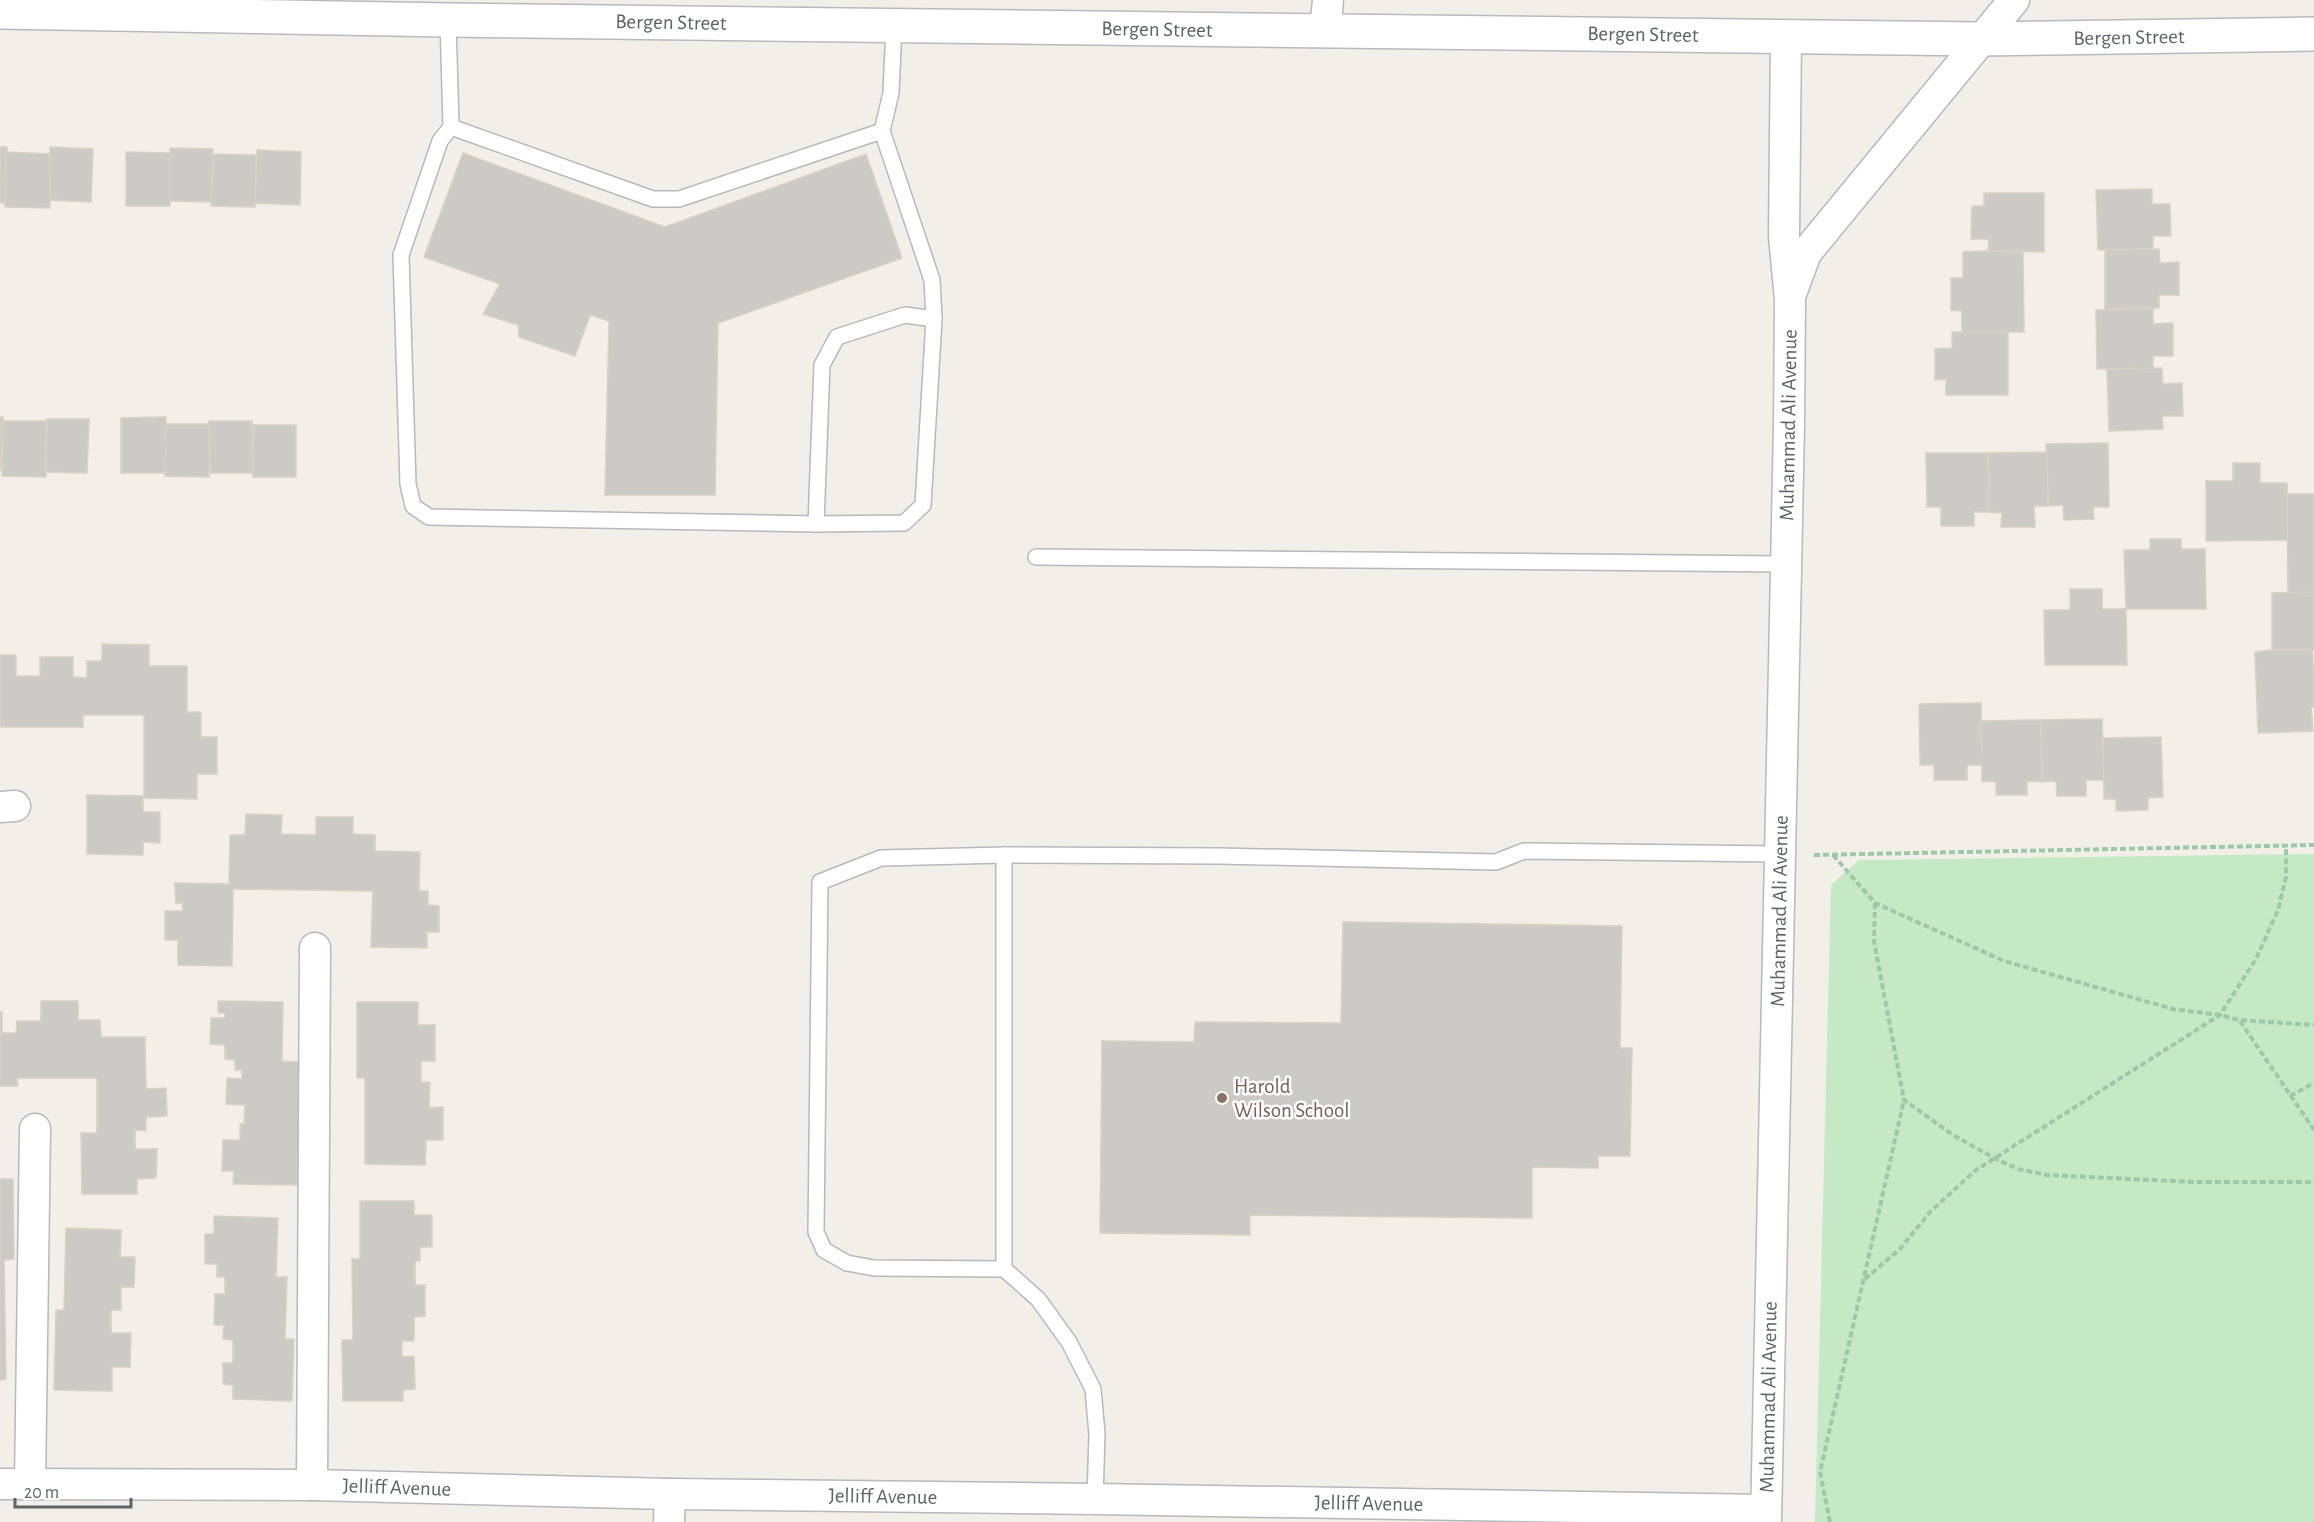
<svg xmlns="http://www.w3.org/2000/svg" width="2314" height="1522" viewBox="0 0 2314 1522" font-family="'Alegreya Sans',sans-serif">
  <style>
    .green { fill: #c5e8c5 }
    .building { fill: #cccac5; stroke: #d6d1c6; stroke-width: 1.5 }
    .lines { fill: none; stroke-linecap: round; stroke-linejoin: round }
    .lane-casing { stroke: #b5b8bc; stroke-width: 18 }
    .street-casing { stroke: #b5b8bc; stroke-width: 33 }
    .secondary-casing { stroke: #b6babf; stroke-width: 36 }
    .path { stroke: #9cc7a9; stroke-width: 4; stroke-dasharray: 6 3; stroke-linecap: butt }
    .lane { stroke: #fff; stroke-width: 15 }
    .street { stroke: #fff; stroke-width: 30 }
    .secondary { stroke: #fff; stroke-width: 33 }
    .education-dot { fill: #8d6e63; stroke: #fff; stroke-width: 2 }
    .labels { text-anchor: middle; stroke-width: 5; stroke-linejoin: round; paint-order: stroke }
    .street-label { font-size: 21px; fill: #5f6368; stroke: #fff }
    .education-label { font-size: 21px; fill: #785e54; stroke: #fff; text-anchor: start }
  </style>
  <rect width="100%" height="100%" fill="#f1efe8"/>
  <!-- green -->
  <path class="green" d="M 2314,854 L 2314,1522 L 1815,1522 L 1831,885 L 1859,860 Z"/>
  <!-- building -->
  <g class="building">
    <path d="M 0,147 L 7,147 L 5,203 L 0,203 Z"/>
    <path d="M 50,147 L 93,149 L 91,202 L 49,200 Z"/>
    <path d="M 170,148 L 213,149 L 212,202 L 170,201 Z"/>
    <path d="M 257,150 L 301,152 L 300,205 L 255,203 Z"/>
    <path d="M 6,152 L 50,154 L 50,208 L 5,207 Z"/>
    <path d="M 126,152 L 170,153 L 170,206 L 126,206 Z"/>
    <path d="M 463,153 L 665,227 L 866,154 L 902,258 L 718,323 L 715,495 L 605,495 L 609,321 L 590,315 L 575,356 L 519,337 L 518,325 L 483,314 L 500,284 L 424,257 Z"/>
    <path d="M 213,154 L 256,155 L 255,207 L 211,206 Z"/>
    <path d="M 2152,189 L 2152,204 L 2170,204 L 2171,236 L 2153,236 L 2153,249 L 2098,250 L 2096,190 Z"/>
    <path d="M 1984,193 L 2044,193 L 2044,252 L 1988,251 L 1989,239 L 1971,239 L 1972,206 L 1984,206 Z"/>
    <path d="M 2159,249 L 2160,263 L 2179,262 L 2179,295 L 2159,295 L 2159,308 L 2105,309 L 2105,250 Z"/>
    <path d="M 1988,251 L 2023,252 L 2024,332 L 1962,332 L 1962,311 L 1951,310 L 1951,278 L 1963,278 L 1963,252 Z"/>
    <path d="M 2153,309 L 2153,324 L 2173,323 L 2173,356 L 2153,356 L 2153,368 L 2097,369 L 2096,310 Z"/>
    <path d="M 1952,332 L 2008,332 L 2008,395 L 1946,395 L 1946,379 L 1935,380 L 1935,349 L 1952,348 Z"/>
    <path d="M 2162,368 L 2163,384 L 2182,383 L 2183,416 L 2162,416 L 2163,429 L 2109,431 L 2107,369 Z"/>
    <path d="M 0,417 L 3,417 L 2,470 L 0,470 Z"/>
    <path d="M 166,417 L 166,473 L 121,473 L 121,418 Z"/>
    <path d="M 47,419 L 89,419 L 87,473 L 46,472 Z"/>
    <path d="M 3,421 L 46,421 L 46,477 L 2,476 Z"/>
    <path d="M 209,421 L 252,421 L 253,473 L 210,473 Z"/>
    <path d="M 166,424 L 210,424 L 209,477 L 165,476 Z"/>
    <rect x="253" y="425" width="43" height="52"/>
    <path d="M 2108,443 L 2109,507 L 2093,507 L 2094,519 L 2064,520 L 2063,505 L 2048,506 L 2046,444 Z"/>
    <path d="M 2047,452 L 2048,506 L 2034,506 L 2035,527 L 2001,527 L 2002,513 L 1989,512 L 1988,453 Z"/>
    <path d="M 1926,453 L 1988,453 L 1989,512 L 1974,512 L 1974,526 L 1941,526 L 1941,507 L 1927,507 Z"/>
    <path d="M 2233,463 L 2260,463 L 2260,483 L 2287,483 L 2288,540 L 2206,541 L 2206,481 L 2233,481 Z"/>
    <path d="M 2287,494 L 2314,494 L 2314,592 L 2288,593 Z"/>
    <path d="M 2150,539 L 2181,539 L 2181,549 L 2205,549 L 2206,609 L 2126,609 L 2124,550 L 2150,550 Z"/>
    <path d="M 2070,589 L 2102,589 L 2102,609 L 2126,609 L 2127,665 L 2045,665 L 2044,610 L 2070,610 Z"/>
    <path d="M 2314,592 L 2314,650 L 2272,650 L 2272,593 Z"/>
    <path d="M 102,644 L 149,645 L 149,666 L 187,666 L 187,712 L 201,712 L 201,737 L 217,737 L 217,774 L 197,774 L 197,799 L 143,798 L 143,812 L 160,812 L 160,843 L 143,842 L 143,855 L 87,854 L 87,795 L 144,796 L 144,715 L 83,715 L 83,727 L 0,727 L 0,655 L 16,655 L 16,676 L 40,676 L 40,657 L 73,657 L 73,677 L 87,678 L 87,661 L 102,661 Z"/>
    <path d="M 2272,650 L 2312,650 L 2314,676 L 2314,707 L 2311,707 L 2313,731 L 2258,733 L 2255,652 Z"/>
    <path d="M 1981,703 L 1982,765 L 1967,765 L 1967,780 L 1934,780 L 1934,765 L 1920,765 L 1919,704 Z"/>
    <path d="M 2102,719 L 2104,780 L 2086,780 L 2086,796 L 2057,796 L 2056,781 L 2042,782 L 2041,720 Z"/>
    <path d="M 2041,720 L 2042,782 L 2027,781 L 2027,795 L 1996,795 L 1996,781 L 1982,782 L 1981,721 Z"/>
    <path d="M 2161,737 L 2163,797 L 2148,798 L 2148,810 L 2116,811 L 2116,799 L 2104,799 L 2103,738 Z"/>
    <path d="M 246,814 L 282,815 L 281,834 L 316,835 L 316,817 L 353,817 L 353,834 L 375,835 L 375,851 L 420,852 L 419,891 L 428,891 L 428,905 L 439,906 L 439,932 L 427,932 L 427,948 L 371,947 L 373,891 L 233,889 L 232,966 L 178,965 L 178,940 L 165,940 L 165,911 L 183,911 L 182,903 L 176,903 L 175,883 L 229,884 L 230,835 L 245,835 Z"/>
    <path d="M 1343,922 L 1622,926 L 1620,1048 L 1632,1048 L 1630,1156 L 1598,1156 L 1598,1168 L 1532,1167 L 1532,1218 L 1250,1215 L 1250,1235 L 1100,1233 L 1102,1041 L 1194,1042 L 1195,1022 L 1341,1023 Z"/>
    <path d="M 41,1001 L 78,1001 L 78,1020 L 100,1020 L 101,1037 L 145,1037 L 146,1089 L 166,1088 L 167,1116 L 146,1117 L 146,1131 L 135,1130 L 135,1149 L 157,1149 L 156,1178 L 137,1179 L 137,1194 L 82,1194 L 81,1133 L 97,1133 L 97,1078 L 17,1078 L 18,1086 L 0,1086 L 0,1012 L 2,1012 L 2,1033 L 16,1033 L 17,1021 L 41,1021 Z"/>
    <path d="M 218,1001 L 283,1002 L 282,1061 L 299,1062 L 297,1185 L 233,1184 L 234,1171 L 222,1171 L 223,1140 L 240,1140 L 240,1124 L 244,1124 L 245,1105 L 226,1104 L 227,1078 L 242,1079 L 242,1070 L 235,1070 L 235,1060 L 225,1059 L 225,1045 L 210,1044 L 211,1018 L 225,1018 L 225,1013 L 218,1013 Z"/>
    <path d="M 357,1002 L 418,1002 L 418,1025 L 435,1025 L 435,1061 L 421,1061 L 421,1082 L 430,1082 L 429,1108 L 443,1107 L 443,1140 L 426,1140 L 425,1165 L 365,1164 L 365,1078 L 357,1078 Z"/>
    <path d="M 0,1179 L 13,1179 L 14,1259 L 4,1260 L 6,1379 L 0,1380 Z"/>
    <path d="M 360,1201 L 414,1201 L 414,1215 L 432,1215 L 432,1247 L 420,1247 L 420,1261 L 415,1261 L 415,1285 L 425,1285 L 425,1316 L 414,1317 L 414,1341 L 402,1341 L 402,1357 L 414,1356 L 415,1389 L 403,1390 L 403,1401 L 343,1401 L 342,1340 L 353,1340 L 352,1259 L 360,1259 Z"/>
    <path d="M 214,1216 L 278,1218 L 276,1277 L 287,1277 L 285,1339 L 294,1339 L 292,1401 L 233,1399 L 233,1385 L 223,1384 L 223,1363 L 233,1363 L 233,1340 L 223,1339 L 224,1325 L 214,1325 L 215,1294 L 225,1294 L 225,1277 L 217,1277 L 217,1264 L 205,1264 L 205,1234 L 214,1234 Z"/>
    <path d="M 66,1228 L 121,1230 L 120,1257 L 135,1257 L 134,1287 L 121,1287 L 121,1310 L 111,1310 L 111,1333 L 131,1333 L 130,1367 L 112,1367 L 112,1391 L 54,1390 L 56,1310 L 64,1310 Z"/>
  </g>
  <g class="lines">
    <!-- lane casing -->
    <g class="lane-casing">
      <g id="lane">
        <path d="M 448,20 L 451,127 L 440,141 L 401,255 L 408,484 L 413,506 L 429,517 L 816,524 L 904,523 L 923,505 L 934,319 L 932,280 L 882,131 L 891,93 L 894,26"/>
        <path d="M 451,127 L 653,199 L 679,199 L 882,131"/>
        <path d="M 816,524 L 822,365 L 837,337 L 905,315 L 934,319"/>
        <path d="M 1036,557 L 1785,564"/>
        <path d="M 1004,1269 L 1004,855"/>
        <path d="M 1095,1499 L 1097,1434 L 1093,1389 L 1069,1342 L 1038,1299 L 1004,1269 L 874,1268 L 847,1263 L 824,1250 L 816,1232 L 820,882 L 881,858 L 1004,855 L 1220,856 L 1496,862 L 1524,851 L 1780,854"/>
      </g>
    </g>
    <!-- street casing -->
    <g class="street-casing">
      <g id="street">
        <path d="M 1325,31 L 1328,0"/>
        <path d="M 1792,291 L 1806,253 L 2014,0"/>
        <path d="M 0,807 L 15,806"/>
        <path d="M 0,1484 L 312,1485 L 670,1494 L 1095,1499 L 1766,1510"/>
        <path d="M 30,1484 L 35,1129"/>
        <path d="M 312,1485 L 315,948"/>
        <path d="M 669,1522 L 670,1494"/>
        <path d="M 1766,1522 L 1789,426 L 1790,300 L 1784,236 L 1786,36"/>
      </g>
    </g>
    <!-- secondary casing -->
    <g class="secondary-casing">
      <path id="secondary" d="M 0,12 L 448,20 L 1980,39 L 2314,34"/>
    </g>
    <!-- path -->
    <g class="path">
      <path d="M 1814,855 L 2314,845"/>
      <path d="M 1833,855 L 1875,903 L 2004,961 L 2173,1009 L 2220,1015 L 2239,1020 L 2314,1025"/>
      <path d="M 1875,903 L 1874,941 L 1904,1100 L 1953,1135 L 1994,1158 L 2018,1169 L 2047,1175 L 2194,1182 L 2314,1182"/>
      <path d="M 2240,1021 L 2314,1130"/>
      <path d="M 2290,1096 L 2314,1083"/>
      <path d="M 1865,1279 L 1900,1249 L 1930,1212 L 1976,1170 L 2220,1015 L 2256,959 L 2278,910 L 2286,877 L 2286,845"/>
      <path d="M 1830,1522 L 1820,1472 L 1904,1100"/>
    </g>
    <!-- lane -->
    <use href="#lane" class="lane"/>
    <!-- street -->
    <use href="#street" class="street"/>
    <!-- secondary -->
    <use href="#secondary" class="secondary"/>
  </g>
  <!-- markers -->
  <circle class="education-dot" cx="1222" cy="1098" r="6"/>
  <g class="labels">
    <!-- street labels -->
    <g class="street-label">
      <text transform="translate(671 22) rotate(1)" y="7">Bergen Street</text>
      <text transform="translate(1157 29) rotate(1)" y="7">Bergen Street</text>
      <text transform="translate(1643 34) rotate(1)" y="7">Bergen Street</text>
      <text transform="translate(2129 37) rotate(-1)" y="7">Bergen Street</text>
      <text transform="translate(1788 425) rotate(-89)" y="7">Muhammad Ali Avenue</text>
      <text transform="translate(1779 911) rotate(-89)" y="7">Muhammad Ali Avenue</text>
      <text transform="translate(1768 1397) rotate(-89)" y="7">Muhammad Ali Avenue</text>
      <text transform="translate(397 1487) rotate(2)" y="7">Jelliff Avenue</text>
      <text transform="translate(883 1496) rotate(1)" y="7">Jelliff Avenue</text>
      <text transform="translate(1369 1503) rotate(1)" y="7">Jelliff Avenue</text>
    </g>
    <!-- education labels -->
    <g class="education-label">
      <text x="1234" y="1093">Harold<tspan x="1234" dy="24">Wilson School</tspan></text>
    </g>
  </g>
  <!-- scale -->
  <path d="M15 1498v9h116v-9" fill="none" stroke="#5f6368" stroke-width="3"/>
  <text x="24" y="1498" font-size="18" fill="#5f6368" stroke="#ffffff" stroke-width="4.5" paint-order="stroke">20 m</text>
</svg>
